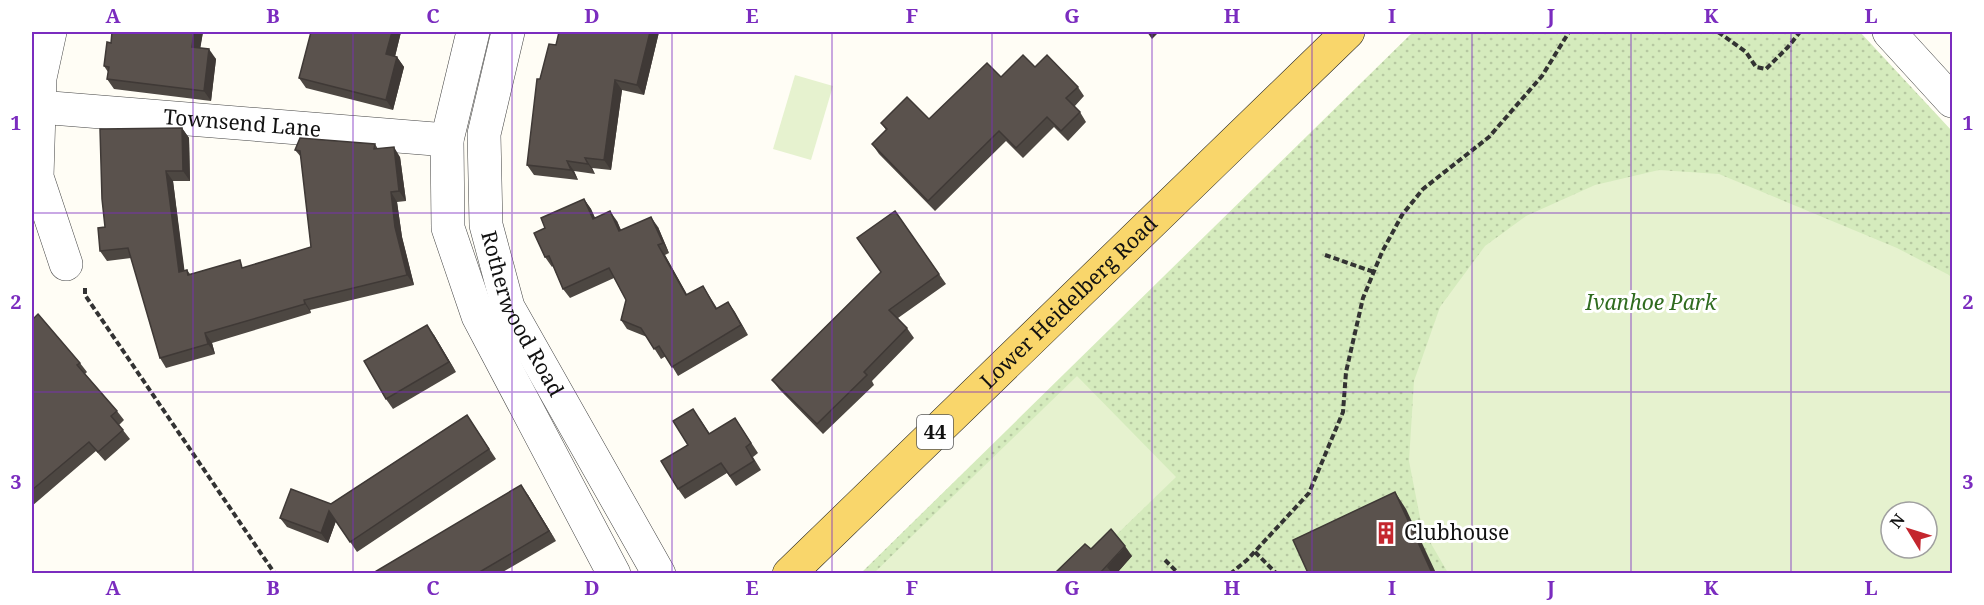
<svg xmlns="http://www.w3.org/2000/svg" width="1984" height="605" viewBox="0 0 1984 605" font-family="'Noto Serif',serif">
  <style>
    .grass { fill: url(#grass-dots); fill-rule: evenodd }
    .pitch { fill: #e6f2cf; fill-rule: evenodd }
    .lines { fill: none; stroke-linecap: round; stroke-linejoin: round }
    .minor-casing { stroke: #444; stroke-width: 34 }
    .major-casing { stroke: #222; stroke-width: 34 }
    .path { stroke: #333; stroke-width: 4; stroke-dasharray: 6 3; stroke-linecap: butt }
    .minor { stroke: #fff; stroke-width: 33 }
    .major { stroke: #f9d66b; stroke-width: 33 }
    .wall { fill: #4d4742 }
    .shaded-wall { fill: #3f3936 }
    .building { fill: #5a524d; stroke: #3f3936; stroke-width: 1.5 }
    .grid { fill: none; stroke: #7b2cbf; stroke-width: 1.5; stroke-opacity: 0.55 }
    .labels { text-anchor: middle; stroke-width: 6; stroke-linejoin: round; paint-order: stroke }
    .shield { fill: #fff; stroke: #585858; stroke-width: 1.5 }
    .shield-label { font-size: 20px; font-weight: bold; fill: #111 }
    .street-label { font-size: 21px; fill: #111; stroke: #fff }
    .park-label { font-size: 21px; font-style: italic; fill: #2f6b1f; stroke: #fff }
    .poi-label { font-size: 21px; fill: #111; stroke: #fff; text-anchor: start }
    .neatline { fill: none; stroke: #7b2cbf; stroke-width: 2 }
    .grid-label { font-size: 20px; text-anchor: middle; font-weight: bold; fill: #7b2cbf }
  </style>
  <defs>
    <pattern id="grass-dots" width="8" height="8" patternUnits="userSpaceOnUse" patternTransform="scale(1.5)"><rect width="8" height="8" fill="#d5ebbd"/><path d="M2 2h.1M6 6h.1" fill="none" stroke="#b6c8a1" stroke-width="1.8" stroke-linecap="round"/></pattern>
  </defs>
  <rect width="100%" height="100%" fill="#fffdf5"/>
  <!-- grass -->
  <path class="grass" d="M 1413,32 L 1860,32 L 1952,131 L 1952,573 L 860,574 ZM 1891,512 L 1927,512 L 1927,548 L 1891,548 Z"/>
  <!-- pitch -->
  <g class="pitch">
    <path d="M 795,75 L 833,86 L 811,160 L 773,149 Z"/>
    <path d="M 1659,170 L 1719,174 L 1897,248 L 1949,275 L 1952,279 L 1952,573 L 1448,573 L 1422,528 L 1409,461 L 1414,381 L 1440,307 L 1485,246 L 1526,216 L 1595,185 ZM 1891,512 L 1927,512 L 1927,548 L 1891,548 Z"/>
    <path d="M 1077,376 L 1176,477 L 1077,573 L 873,574 Z"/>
  </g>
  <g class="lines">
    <!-- minor casing -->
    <g class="minor-casing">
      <g id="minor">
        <path d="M 50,32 L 40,78 L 37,177 L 66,264"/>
        <path d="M 473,32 L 447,140 L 448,228 L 478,316 L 614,574"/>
        <path id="s1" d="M 508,32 L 484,134 L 486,225 L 508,307 L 659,574"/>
        <path d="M 1889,32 L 1952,101"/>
        <path id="s2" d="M 39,107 L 447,140"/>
      </g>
    </g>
    <!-- major casing -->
    <g class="major-casing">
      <g id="major">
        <path id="s3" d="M 789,574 L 1348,32"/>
      </g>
    </g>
    <!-- path -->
    <g class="path">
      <path d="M 1718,32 L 1746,52 L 1756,67 L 1766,69 L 1788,47 L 1800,32"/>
      <path d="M 1325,255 L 1374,272"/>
      <path d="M 85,288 L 85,295 L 275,574"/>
      <path d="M 1255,552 L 1277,574"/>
      <path d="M 1165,560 L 1179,574"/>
      <path d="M 1230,574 L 1247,560 L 1309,493 L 1343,412 L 1346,372 L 1363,298 L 1382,252 L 1402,215 L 1423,189 L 1489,137 L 1542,76 L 1569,32"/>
    </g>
    <!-- minor -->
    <use href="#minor" class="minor"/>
    <!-- major -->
    <use href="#major" class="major"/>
  </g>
  <!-- wall -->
  <g class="wall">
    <path d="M 112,32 L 203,32 L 200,48 L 216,59 L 211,101 L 114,89 L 107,79 L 108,72 L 104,66 L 111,43 Z"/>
    <path d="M 401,32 L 395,57 L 397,57 L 404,67 L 393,110 L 306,88 L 299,78 Z"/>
    <path d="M 659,32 L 644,95 L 622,90 L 611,170 L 592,168 L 595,174 L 574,171 L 578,180 L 534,175 L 527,165 L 540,79 L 556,45 Z"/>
    <path d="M 1035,67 L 1078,87 L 1084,96 L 1074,107 L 1080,112 L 1086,122 L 1068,141 L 1054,127 L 1023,158 L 1006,141 L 935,211 L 879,154 L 872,144 L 886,130 L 881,123 L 929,119 L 1001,77 Z"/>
    <path d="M 182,128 L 189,138 L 190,181 L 173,181 L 184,271 L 187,270 L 190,274 L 245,267 L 311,247 L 301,157 L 295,150 L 375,144 L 378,149 L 400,157 L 406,201 L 397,202 L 402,237 L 414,285 L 310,310 L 311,313 L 212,343 L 215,354 L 166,368 L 160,358 L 131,258 L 107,261 L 100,251 L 105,227 Z"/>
    <path d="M 584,199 L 591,209 L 595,218 L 617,221 L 621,231 L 658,227 L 669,253 L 665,255 L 687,295 L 703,286 L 717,308 L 728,302 L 748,335 L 678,376 L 666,356 L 661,359 L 647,337 L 627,329 L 621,320 L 626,300 L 614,278 L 570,298 L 563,289 L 553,266 L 552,267 L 545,257 L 545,228 Z"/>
    <path d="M 895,211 L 946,284 L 898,318 L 907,328 L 914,338 L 872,381 L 874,385 L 823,434 L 779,389 L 772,380 L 881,272 Z"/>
    <path d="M 32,320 L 80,363 L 87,372 L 85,374 L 117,411 L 124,420 L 119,425 L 130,439 L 105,461 L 96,451 L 32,506 Z"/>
    <path d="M 434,335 L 456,372 L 393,409 L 386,399 Z"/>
    <path d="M 467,415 L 496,459 L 357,552 L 336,521 L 328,543 L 287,527 L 280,518 L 331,504 Z"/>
    <path d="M 735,418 L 758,453 L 753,457 L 761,470 L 736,486 L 727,473 L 685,499 L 678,489 L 688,445 L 700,419 L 710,434 Z"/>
    <path d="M 528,495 L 556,541 L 501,573 L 373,573 Z"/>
    <path d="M 1091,549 L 1132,556 L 1117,573 L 1056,573 Z"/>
  </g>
  <!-- shaded-wall -->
  <g class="shaded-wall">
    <path d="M 194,32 L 203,32 L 199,56 L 192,47 Z"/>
    <path d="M 392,32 L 401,32 L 393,64 L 386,54 Z"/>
    <path d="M 650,32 L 659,32 L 644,95 L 637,85 Z"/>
    <path d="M 1147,32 L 1159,32 L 1152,39 Z"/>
    <path d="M 209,49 L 216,59 L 211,101 L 204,91 Z"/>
    <path d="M 397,57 L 404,67 L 393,110 L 386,100 Z"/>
    <path d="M 615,80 L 622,90 L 611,170 L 604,160 Z"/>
    <path d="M 182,128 L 189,138 L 190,181 L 183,171 Z"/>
    <path d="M 394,147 L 400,157 L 406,201 L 399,191 Z"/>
    <path d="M 585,158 L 592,168 L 595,174 L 588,164 Z"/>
    <path d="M 567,161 L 574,171 L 578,180 L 571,170 Z"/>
    <path d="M 166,171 L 173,181 L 186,282 L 179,272 Z"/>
    <path d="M 391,192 L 397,202 L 402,237 L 414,285 L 407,275 L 395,227 Z"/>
    <path d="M 584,199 L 591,209 L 600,229 L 593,219 Z"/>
    <path d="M 610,211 L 617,221 L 626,241 L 619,231 Z"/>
    <path d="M 651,217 L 658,227 L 669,253 L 663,243 Z"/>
    <path d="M 658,245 L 665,255 L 693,305 L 686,295 Z"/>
    <path d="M 304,300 L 310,310 L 311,313 L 305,304 Z"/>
    <path d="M 728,302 L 735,312 L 748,335 L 741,325 Z"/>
    <path d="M 427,325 L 434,335 L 456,372 L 449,362 Z"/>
    <path d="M 205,333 L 212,343 L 215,354 L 208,344 Z"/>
    <path d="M 521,485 L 528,495 L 556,541 L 549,531 Z"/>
    <path d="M 1395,492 L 1406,509 L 1436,573 L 1432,573 Z"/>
    <path d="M 329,511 L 336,521 L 328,543 L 321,533 Z"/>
    <path d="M 1125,546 L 1132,556 L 1117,573 L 1112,573 L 1107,567 Z"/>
  </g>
  <!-- building -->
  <g class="building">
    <path d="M 112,32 L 194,32 L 192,47 L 209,49 L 204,91 L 107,79 L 109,67 L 104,66 L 107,42 L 111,43 Z"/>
    <path d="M 311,32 L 392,32 L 386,54 L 397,57 L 386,100 L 299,78 Z"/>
    <path d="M 559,32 L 650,32 L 637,85 L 615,80 L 604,160 L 585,158 L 588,164 L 567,161 L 571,170 L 527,165 L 537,79 L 540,79 L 549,44 L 556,45 Z"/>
    <path d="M 1023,55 L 1035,67 L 1047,55 L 1078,87 L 1066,98 L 1080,112 L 1061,131 L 1047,117 L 1016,148 L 999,131 L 928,201 L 872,144 L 887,129 L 881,123 L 907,97 L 929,119 L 987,63 L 1001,77 Z"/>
    <path d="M 182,128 L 183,171 L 166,171 L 179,272 L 187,270 L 188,275 L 240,260 L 242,268 L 311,247 L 300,151 L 295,150 L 300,138 L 375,144 L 374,149 L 394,147 L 399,191 L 391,192 L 395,227 L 407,275 L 304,300 L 305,304 L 205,333 L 208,344 L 160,358 L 128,248 L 100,251 L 98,228 L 105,227 L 102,199 L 100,129 Z"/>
    <path d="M 584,199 L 593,219 L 610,211 L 619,231 L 651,217 L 663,243 L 658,245 L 686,295 L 703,286 L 716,309 L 728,302 L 741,325 L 672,367 L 659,346 L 654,349 L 641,328 L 621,320 L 626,300 L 609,268 L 563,289 L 549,256 L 545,257 L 534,233 L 545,228 L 541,218 Z"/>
    <path d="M 895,211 L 939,274 L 889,310 L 907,328 L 864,372 L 867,375 L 817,424 L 772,380 L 881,272 L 857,238 Z"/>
    <path d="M 38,314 L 80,363 L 77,365 L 117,411 L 111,416 L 123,430 L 98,452 L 89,442 L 32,490 L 32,320 Z"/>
    <path d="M 427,325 L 449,362 L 386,399 L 364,361 Z"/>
    <path d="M 693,409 L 709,434 L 735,418 L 751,443 L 746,447 L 754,461 L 730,476 L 721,463 L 678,489 L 661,461 L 688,445 L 673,421 Z"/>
    <path d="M 467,415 L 489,449 L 350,542 L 329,511 L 321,533 L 280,518 L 291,489 L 331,504 Z"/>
    <path d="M 521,485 L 549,531 L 478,573 L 373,573 Z"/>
    <path d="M 1395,492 L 1432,573 L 1308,573 L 1293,540 Z"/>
    <path d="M 1111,529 L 1125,546 L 1100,573 L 1057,573 L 1056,572 L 1085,544 L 1091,549 Z"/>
  </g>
  <!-- grid -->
  <path class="grid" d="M 193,32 L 193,574M 353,32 L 353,574M 512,32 L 512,574M 672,32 L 672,574M 832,32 L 832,574M 992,32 L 992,574M 1152,32 L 1152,574M 1312,32 L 1312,574M 1472,32 L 1472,574M 1631,32 L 1631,574M 1791,32 L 1791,574M 32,213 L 1952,213M 32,392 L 1952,392"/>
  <!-- icons -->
  <defs>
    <g id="building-bare" transform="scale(1.8)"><path d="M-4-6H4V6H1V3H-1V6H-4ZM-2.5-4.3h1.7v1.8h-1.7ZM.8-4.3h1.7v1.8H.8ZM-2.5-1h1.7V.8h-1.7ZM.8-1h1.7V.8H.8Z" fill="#c4262e" stroke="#fff" stroke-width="2.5" paint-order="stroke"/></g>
  </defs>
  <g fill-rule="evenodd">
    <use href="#building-bare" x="1386" y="533"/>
  </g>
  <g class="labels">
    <!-- shield labels -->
    <rect class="shield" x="917" y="415" width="36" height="34" rx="4.5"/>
    <g class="shield-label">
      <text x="935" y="439">44</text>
    </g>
    <!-- street labels -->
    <g class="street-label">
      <text dy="7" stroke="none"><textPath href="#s2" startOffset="204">Townsend Lane</textPath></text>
      <text dy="7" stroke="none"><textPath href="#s3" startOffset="390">Lower Heidelberg Road</textPath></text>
      <text dy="7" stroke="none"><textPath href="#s1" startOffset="292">Rotherwood Road</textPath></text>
    </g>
    <!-- park labels -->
    <g class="park-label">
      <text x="1651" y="310">Ivanhoe Park</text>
    </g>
    <!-- poi labels -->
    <g class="poi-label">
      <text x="1404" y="540">Clubhouse</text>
    </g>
  </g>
  <!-- border -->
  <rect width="1984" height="605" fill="none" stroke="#ffffff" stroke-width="66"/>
  <!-- north arrow -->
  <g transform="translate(1909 530) rotate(308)"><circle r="28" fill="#ffffff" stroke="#a0a0a0" stroke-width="1.5"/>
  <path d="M0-4.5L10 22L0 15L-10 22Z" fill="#c4262e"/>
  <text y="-9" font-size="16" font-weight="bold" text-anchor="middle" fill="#111111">N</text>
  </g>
  <rect x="33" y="33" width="1918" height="539" class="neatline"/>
  <g class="grid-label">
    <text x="113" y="23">A</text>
    <text x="273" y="23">B</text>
    <text x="433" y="23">C</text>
    <text x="592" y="23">D</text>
    <text x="752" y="23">E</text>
    <text x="912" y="23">F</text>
    <text x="1072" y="23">G</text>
    <text x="1232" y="23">H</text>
    <text x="1392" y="23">I</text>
    <text x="1551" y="23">J</text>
    <text x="1711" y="23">K</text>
    <text x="1871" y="23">L</text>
    <text x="16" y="130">1</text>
    <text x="1968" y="130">1</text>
    <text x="16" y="309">2</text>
    <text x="1968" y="309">2</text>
    <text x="16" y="489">3</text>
    <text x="1968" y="489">3</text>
    <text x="113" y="595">A</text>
    <text x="273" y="595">B</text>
    <text x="433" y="595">C</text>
    <text x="592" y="595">D</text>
    <text x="752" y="595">E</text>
    <text x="912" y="595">F</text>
    <text x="1072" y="595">G</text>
    <text x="1232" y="595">H</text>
    <text x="1392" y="595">I</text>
    <text x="1551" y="595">J</text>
    <text x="1711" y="595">K</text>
    <text x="1871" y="595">L</text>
  </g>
</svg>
